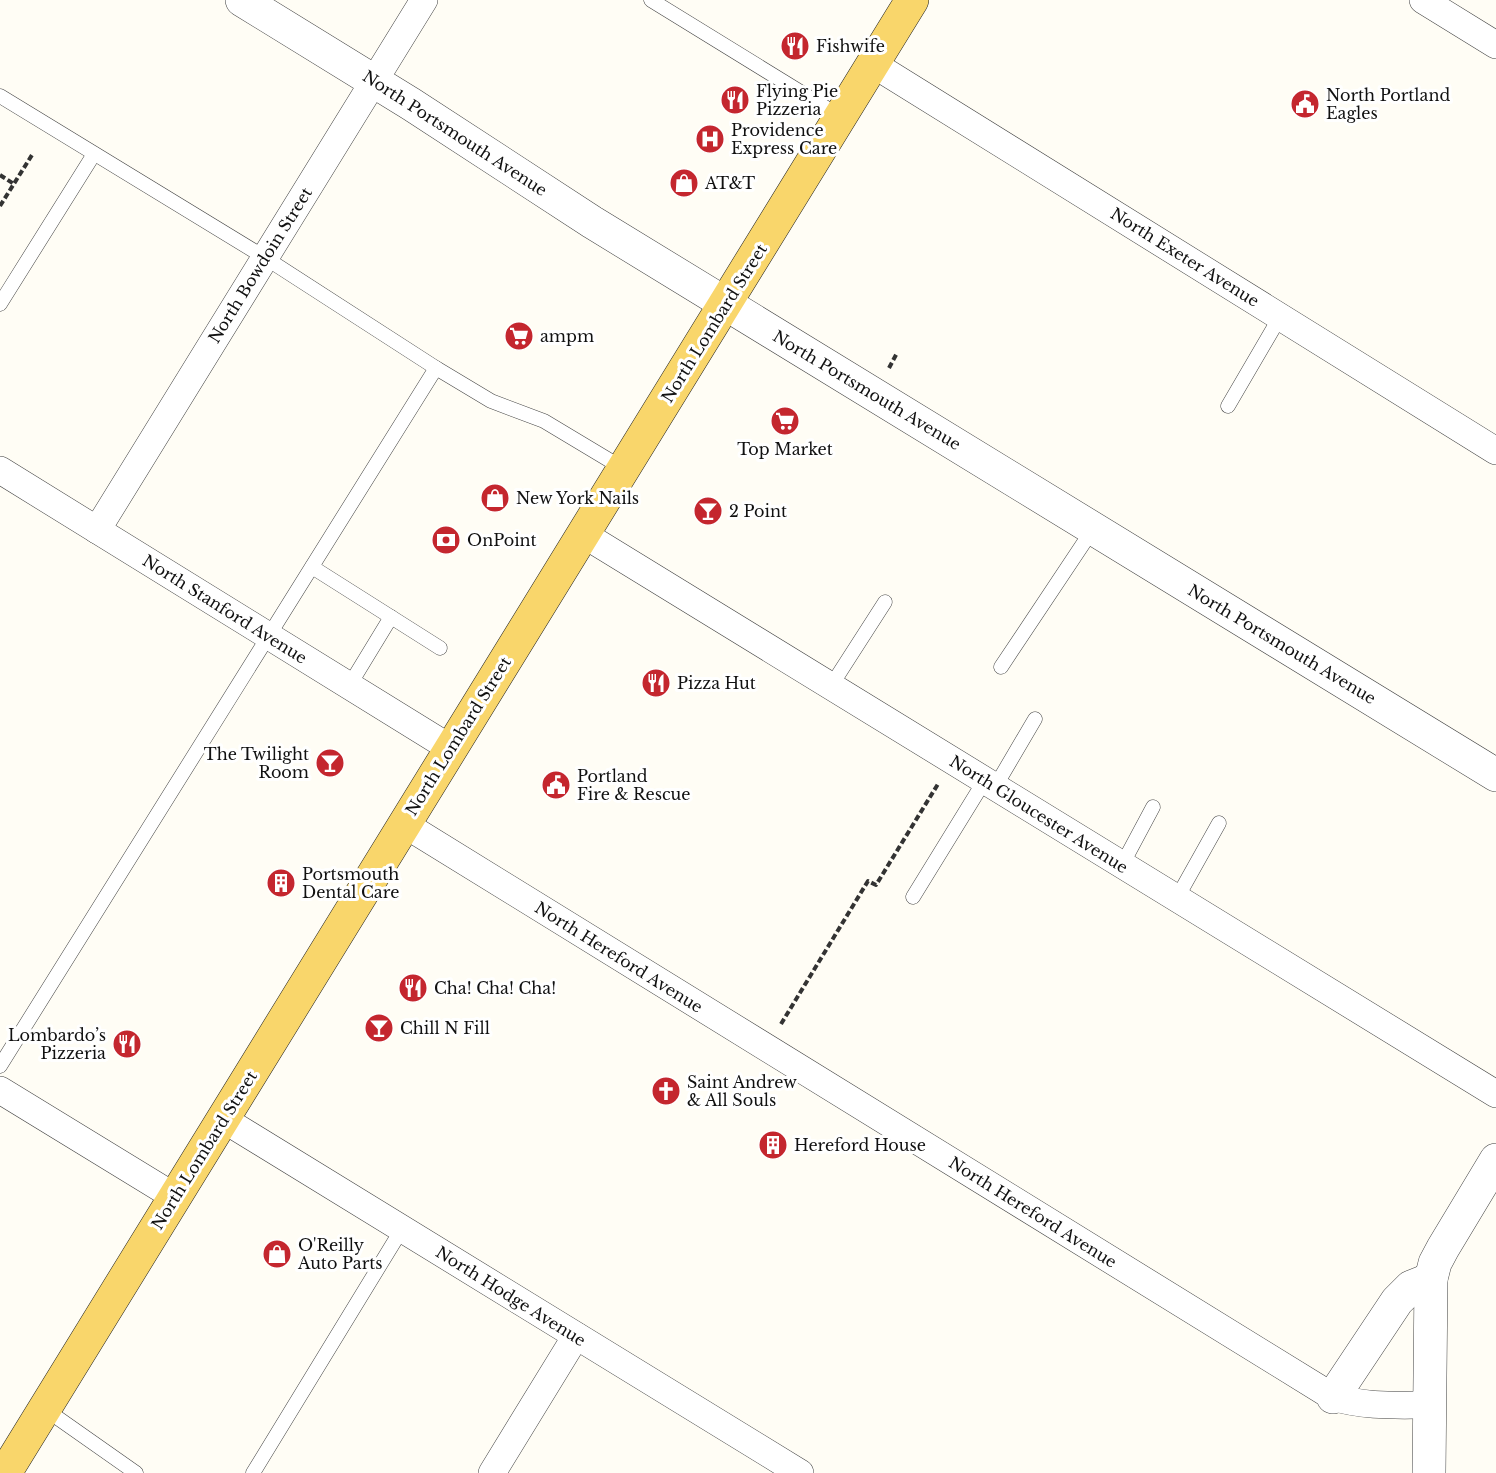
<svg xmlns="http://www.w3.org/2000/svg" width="1496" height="1473" viewBox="0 0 1496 1473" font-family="'Libre Baskerville',serif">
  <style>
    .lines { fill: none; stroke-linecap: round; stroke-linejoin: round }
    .service-casing { stroke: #444; stroke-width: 15 }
    .minor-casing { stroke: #444; stroke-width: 28 }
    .tertiary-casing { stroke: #444; stroke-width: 34 }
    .primary-casing { stroke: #222; stroke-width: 34 }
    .path { stroke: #333; stroke-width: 4; stroke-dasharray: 6 3; stroke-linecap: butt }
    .service { stroke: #fff; stroke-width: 14 }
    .minor { stroke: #fff; stroke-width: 27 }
    .tertiary { stroke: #fff; stroke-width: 33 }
    .primary { stroke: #f9d66b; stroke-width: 33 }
    .labels { text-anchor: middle; stroke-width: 6; stroke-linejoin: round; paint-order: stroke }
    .poi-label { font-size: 16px; fill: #111; stroke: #fff; text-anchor: start }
    .street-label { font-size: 16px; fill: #111; stroke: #fff }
  </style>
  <rect width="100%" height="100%" fill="#fffdf5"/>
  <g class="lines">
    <!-- service casing -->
    <g class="service-casing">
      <g id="service">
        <path d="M 651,0 L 841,117"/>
        <path d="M 0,96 L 264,257 L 436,368 L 491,401 L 544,421 L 624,469"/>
        <path d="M 0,304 L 94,154"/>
        <path d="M 1228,406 L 1280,317"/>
        <path d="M 312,567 L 440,648"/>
        <path d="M 1001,667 L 1093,529"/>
        <path d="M 349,686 L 391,617"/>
        <path d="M 831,686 L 885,602"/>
        <path d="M 995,787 L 1035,719"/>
        <path d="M 1122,865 L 1153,807"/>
        <path d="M 913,897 L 985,780"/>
        <path d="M 1177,898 L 1219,823"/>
        <path d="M 0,1066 L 436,368"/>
        <path d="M 45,1409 L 136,1473"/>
        <path d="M 253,1473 L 402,1229"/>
      </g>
    </g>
    <!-- minor casing -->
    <g class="minor-casing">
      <g id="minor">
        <path d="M 1423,0 L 1496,45"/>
        <path d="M 873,64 L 1496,451"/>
        <path d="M 0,470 L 450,748"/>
        <path d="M 97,530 L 424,0"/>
        <path d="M 583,534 L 1496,1094"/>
        <path d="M 404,824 L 1333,1397 C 1365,1407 1396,1405 1429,1405"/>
        <path d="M 0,1090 L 175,1197"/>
        <path d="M 223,1119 L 800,1473"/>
        <path d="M 492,1473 L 576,1336"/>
      </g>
    </g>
    <!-- tertiary casing -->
    <g class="tertiary-casing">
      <g id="tertiary">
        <path d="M 242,0 L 411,104 L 592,222 L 1496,775"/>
        <path d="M 1333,1397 L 1397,1301 L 1411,1287 L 1431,1279"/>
        <path d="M 1429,1473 L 1431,1279 L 1435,1263 L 1443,1248 L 1496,1160"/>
      </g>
    </g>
    <!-- primary casing -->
    <g class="primary-casing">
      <path id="primary" d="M 5,1473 L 912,0"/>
    </g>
    <!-- path -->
    <g class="path">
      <path d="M 0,175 L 14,184"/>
      <path d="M 0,206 L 32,155"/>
      <path d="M 889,368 L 897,353"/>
      <path d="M 781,1024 L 868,881 L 876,885 L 938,784"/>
    </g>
    <!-- service -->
    <use href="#service" class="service"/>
    <!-- minor -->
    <use href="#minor" class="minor"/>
    <!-- tertiary -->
    <use href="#tertiary" class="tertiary"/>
    <!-- primary -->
    <use href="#primary" class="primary"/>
  </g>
  <!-- icons -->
  <defs>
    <g id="restaurant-disc" transform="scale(1.5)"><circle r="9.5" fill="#c4262e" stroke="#fff"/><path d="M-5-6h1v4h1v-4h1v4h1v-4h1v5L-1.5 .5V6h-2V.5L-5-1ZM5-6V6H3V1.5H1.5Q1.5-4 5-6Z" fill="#fff"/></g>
    <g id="civic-disc" transform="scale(1.5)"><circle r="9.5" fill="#c4262e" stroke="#fff"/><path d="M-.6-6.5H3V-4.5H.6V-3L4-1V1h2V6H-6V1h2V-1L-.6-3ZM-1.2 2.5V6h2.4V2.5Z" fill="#fff"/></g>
    <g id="hospital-disc" transform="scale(1.5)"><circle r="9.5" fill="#c4262e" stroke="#fff"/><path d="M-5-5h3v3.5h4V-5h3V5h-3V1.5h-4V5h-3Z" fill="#fff"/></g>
    <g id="shop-disc" transform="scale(1.5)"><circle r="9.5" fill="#c4262e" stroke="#fff"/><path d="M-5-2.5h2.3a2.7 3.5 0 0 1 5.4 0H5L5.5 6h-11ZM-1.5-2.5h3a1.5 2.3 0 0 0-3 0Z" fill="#fff"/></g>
    <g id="supermarket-disc" transform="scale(1.5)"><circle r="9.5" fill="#c4262e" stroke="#fff"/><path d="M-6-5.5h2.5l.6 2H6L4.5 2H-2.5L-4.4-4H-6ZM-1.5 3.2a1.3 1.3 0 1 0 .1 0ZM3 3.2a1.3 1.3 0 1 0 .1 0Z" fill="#fff"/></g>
    <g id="bar-disc" transform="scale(1.5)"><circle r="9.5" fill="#c4262e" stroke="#fff"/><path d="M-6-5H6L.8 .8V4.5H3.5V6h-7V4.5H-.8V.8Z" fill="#fff"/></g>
    <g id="bank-disc" transform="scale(1.5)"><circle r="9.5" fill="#c4262e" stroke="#fff"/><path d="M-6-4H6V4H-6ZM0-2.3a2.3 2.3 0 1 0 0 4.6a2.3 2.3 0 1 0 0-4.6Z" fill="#fff"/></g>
    <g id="building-disc" transform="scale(1.5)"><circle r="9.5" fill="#c4262e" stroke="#fff"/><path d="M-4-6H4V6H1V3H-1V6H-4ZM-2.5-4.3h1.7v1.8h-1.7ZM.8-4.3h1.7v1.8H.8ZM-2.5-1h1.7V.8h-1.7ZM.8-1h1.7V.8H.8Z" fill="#fff"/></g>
    <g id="church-disc" transform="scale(1.5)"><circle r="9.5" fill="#c4262e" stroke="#fff"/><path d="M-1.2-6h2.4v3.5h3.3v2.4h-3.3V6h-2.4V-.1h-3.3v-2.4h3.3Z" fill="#fff"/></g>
  </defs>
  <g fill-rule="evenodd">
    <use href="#restaurant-disc" x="795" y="46"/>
    <use href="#restaurant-disc" x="735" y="100"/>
    <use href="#civic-disc" x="1305" y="104"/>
    <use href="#hospital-disc" x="710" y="139"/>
    <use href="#shop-disc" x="684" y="183"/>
    <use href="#supermarket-disc" x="519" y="336"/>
    <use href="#supermarket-disc" x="785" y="421"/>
    <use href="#shop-disc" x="495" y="498"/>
    <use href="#bar-disc" x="708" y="511"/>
    <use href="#bank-disc" x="446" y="540"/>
    <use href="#restaurant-disc" x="656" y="683"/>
    <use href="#bar-disc" x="330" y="763"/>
    <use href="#civic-disc" x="556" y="785"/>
    <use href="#building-disc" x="281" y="883"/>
    <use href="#restaurant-disc" x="413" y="988"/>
    <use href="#bar-disc" x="379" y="1028"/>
    <use href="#restaurant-disc" x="127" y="1044"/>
    <use href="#church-disc" x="666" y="1091"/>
    <use href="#building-disc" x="773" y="1145"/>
    <use href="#shop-disc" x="277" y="1254"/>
  </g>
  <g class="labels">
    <!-- poi labels -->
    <g class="poi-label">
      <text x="816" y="52">Fishwife</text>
      <text x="756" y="97">Flying Pie<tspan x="756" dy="18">Pizzeria</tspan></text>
      <text x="1326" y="101">North Portland<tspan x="1326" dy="18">Eagles</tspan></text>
      <text x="731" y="136">Providence<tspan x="731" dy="18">Express Care</tspan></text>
      <text x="705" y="189">AT&amp;T</text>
      <text x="540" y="342">ampm</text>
      <text x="785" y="455" text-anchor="middle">Top Market</text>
      <text x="516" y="504">New York Nails</text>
      <text x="729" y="517">2 Point</text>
      <text x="467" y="546">OnPoint</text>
      <text x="677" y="689">Pizza Hut</text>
      <text x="309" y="760" text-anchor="end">The Twilight<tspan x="309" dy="18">Room</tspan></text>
      <text x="577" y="782">Portland<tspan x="577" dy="18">Fire &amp; Rescue</tspan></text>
      <text x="302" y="880">Portsmouth<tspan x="302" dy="18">Dental Care</tspan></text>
      <text x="434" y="994">Cha! Cha! Cha!</text>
      <text x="400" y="1034">Chill N Fill</text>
      <text x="106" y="1041" text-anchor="end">Lombardo’s<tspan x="106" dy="18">Pizzeria</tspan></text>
      <text x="687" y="1088">Saint Andrew<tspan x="687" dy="18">&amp; All Souls</tspan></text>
      <text x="794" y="1151">Hereford House</text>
      <text x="298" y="1251">O'Reilly<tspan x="298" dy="18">Auto Parts</tspan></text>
    </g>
    <!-- street labels -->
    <g class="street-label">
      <text transform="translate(455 133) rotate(33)" y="6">North Portsmouth Avenue</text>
      <text transform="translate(1185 257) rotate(32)" y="6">North Exeter Avenue</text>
      <text transform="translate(260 265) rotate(-58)" y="6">North Bowdoin Street</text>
      <text transform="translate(714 323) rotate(-58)" y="6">North Lombard Street</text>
      <text transform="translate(867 390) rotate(31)" y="6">North Portsmouth Avenue</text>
      <text transform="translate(225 609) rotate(32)" y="6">North Stanford Avenue</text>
      <text transform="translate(1282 644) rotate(31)" y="6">North Portsmouth Avenue</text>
      <text transform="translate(458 736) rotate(-58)" y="6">North Lombard Street</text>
      <text transform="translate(1039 814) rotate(32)" y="6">North Gloucester Avenue</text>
      <text transform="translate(619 957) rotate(32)" y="6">North Hereford Avenue</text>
      <text transform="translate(204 1150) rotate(-58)" y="6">North Lombard Street</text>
      <text transform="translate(1033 1212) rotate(32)" y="6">North Hereford Avenue</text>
      <text transform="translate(511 1296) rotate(32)" y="6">North Hodge Avenue</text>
    </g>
  </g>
</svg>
